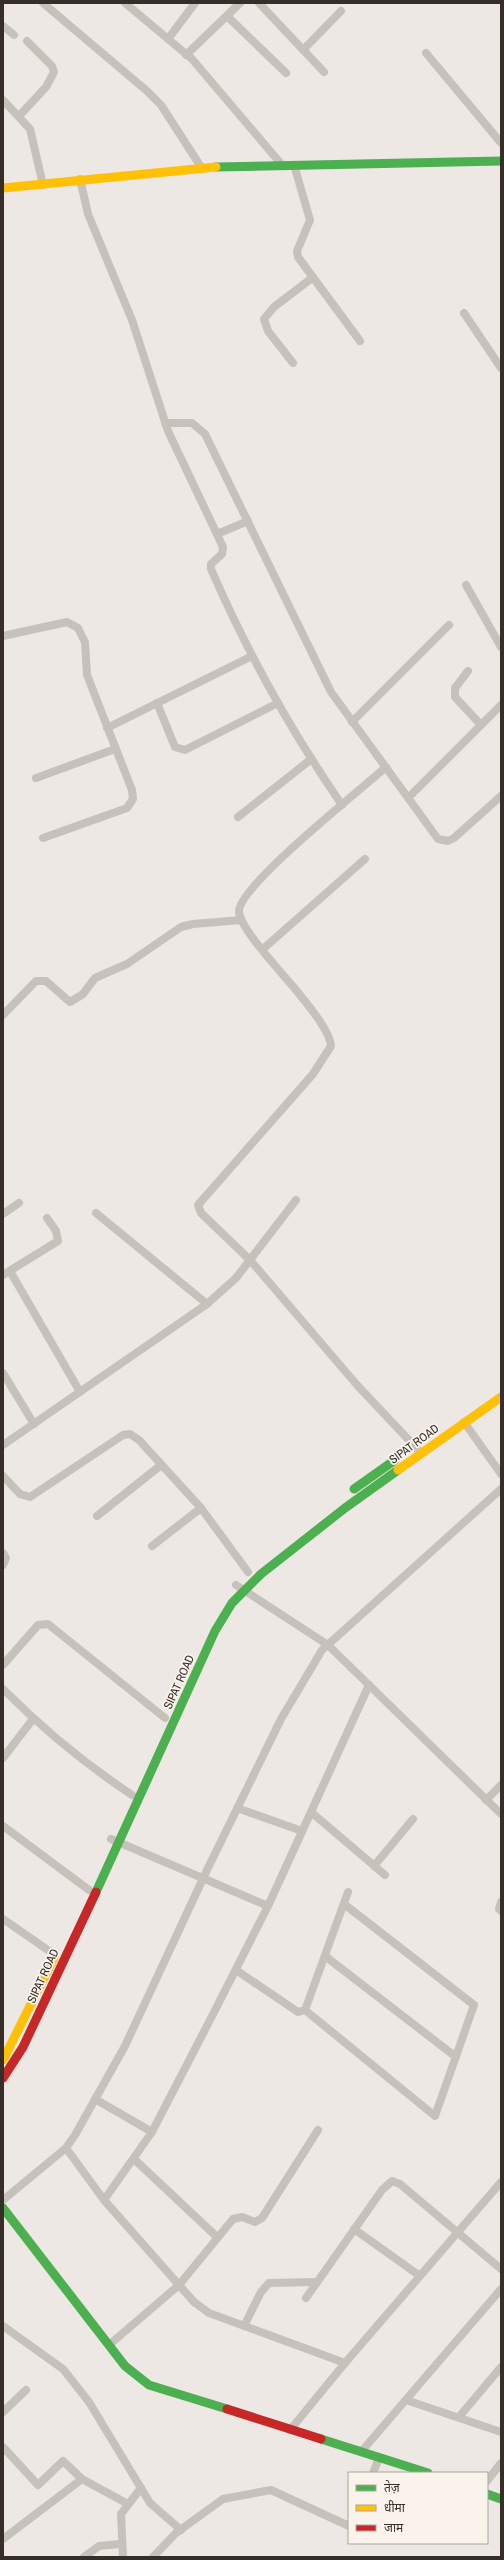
<svg xmlns="http://www.w3.org/2000/svg" width="504" height="2560" viewBox="0 0 504 2560" font-family="'Archivo Narrow','Noto Sans Devanagari',sans-serif">
  <style>
    .lines { fill: none; stroke-linecap: round; stroke-linejoin: round }
    .street { stroke: #c7c1bc; stroke-width: 8 }
    .fast { stroke: #4caf50; stroke-width: 9 }
    .slow { stroke: #ffc107; stroke-width: 9 }
    .jam { stroke: #c62828; stroke-width: 9 }
    .labels { text-anchor: middle; stroke-width: 3.5; stroke-linejoin: round; paint-order: stroke }
    .street-label { font-size: 12px; fill: #372e2a; stroke: #f9f3eb }
  </style>
  <rect width="100%" height="100%" fill="#ede8e3"/>
  <g class="lines">
    <!-- street -->
    <g class="street">
      <path d="M 43,3 L 147,91 L 161,105 L 201,167"/>
      <path d="M 125,3 L 192,59 L 282,165"/>
      <path d="M 259,3 L 324,72"/>
      <path d="M 227,16 L 286,73"/>
      <path d="M 3,26 L 14,35"/>
      <path d="M 168,39 L 195,3"/>
      <path d="M 303,50 L 341,11"/>
      <path d="M 426,53 L 501,143"/>
      <path d="M 186,55 L 240,3"/>
      <path d="M 3,100 L 30,129 L 43,185"/>
      <path d="M 19,116 L 46,87 L 54,72 L 52,66 L 27,41"/>
      <path d="M 294,165 L 310,220 L 297,251 L 298,257 L 360,341"/>
      <path d="M 80,179 L 88,214 L 132,320 L 168,431 L 223,547 L 222,554 L 211,564 L 211,569 C 247,652 291,731 342,805"/>
      <path d="M 464,313 L 501,368"/>
      <path d="M 293,363 L 268,331 L 264,319 L 274,307 L 312,278"/>
      <path d="M 165,423 L 192,423 L 205,434 L 331,692 L 438,839 L 448,841 L 454,838 L 501,796"/>
      <path d="M 217,534 L 248,521"/>
      <path d="M 466,585 L 501,647"/>
      <path d="M 3,636 L 67,622 L 78,628 L 85,642 L 87,675 L 132,790 L 133,799 L 127,808 L 43,838"/>
      <path d="M 468,671 L 455,688 L 455,697 L 481,725"/>
      <path d="M 157,703 L 175,747 L 185,750 L 278,703"/>
      <path d="M 352,722 L 449,625"/>
      <path d="M 107,728 L 252,656"/>
      <path d="M 386,767 C 363,788 237,887 239,912 C 241,930 283,974 296,990 C 306,1003 330,1030 331,1046 L 313,1074 L 198,1205 L 201,1213 L 250,1260 L 357,1385 L 421,1453"/>
      <path d="M 36,778 L 115,749"/>
      <path d="M 409,797 L 501,705"/>
      <path d="M 238,817 L 310,760"/>
      <path d="M 263,949 L 365,859"/>
      <path d="M 3,1015 L 36,981 L 46,981 L 70,1002 L 83,994 L 95,978 L 127,964 L 181,927 L 193,924 L 241,920"/>
      <path d="M 96,1213 L 207,1304"/>
      <path d="M 3,1214 L 19,1203"/>
      <path d="M 10,1271 L 80,1392"/>
      <path d="M 3,1275 L 58,1241 L 56,1231 L 47,1218"/>
      <path d="M 3,1373 L 34,1424"/>
      <path d="M 464,1422 L 501,1474"/>
      <path d="M 3,1445 L 207,1304 L 236,1278 L 296,1200"/>
      <path d="M 3,1476 L 20,1494 L 30,1497 L 123,1435 L 130,1434 L 139,1440 L 201,1508 L 248,1572"/>
      <path d="M 97,1516 L 161,1465"/>
      <path d="M 152,1546 L 201,1508"/>
      <path d="M 3,1553 L 6,1558 L 3,1565"/>
      <path d="M 236,1585 L 328,1645 L 501,1814"/>
      <path d="M 3,1665 L 38,1625 L 48,1624 L 165,1718"/>
      <path d="M 3,1689 C 42,1728 85,1764 132,1795"/>
      <path d="M 3,1758 L 33,1719"/>
      <path d="M 486,1800 L 501,1785"/>
      <path d="M 237,1808 L 302,1831"/>
      <path d="M 311,1812 L 385,1875"/>
      <path d="M 3,1826 L 89,1890"/>
      <path d="M 111,1839 L 268,1906"/>
      <path d="M 374,1866 L 413,1819"/>
      <path d="M 501,1902 L 499,1909 L 501,1911"/>
      <path d="M 344,1904 L 474,2005 L 435,2116 L 305,2010 L 348,1892"/>
      <path d="M 3,1919 L 55,1955"/>
      <path d="M 325,1956 L 456,2057"/>
      <path d="M 236,1970 L 298,2012 L 305,2010"/>
      <path d="M 95,2099 L 152,2132"/>
      <path d="M 66,2148 L 104,2200 L 194,2302 L 209,2313 L 345,2363"/>
      <path d="M 134,2159 L 217,2237"/>
      <path d="M 3,2200 L 66,2148 L 75,2135 L 125,2046 L 207,1870 L 281,1719 L 322,1650 L 501,1489"/>
      <path d="M 104,2200 L 152,2132 L 209,2022 L 268,1906 L 369,1685"/>
      <path d="M 354,2229 L 420,2276"/>
      <path d="M 306,2298 L 382,2190 L 392,2181 L 400,2184 L 501,2269"/>
      <path d="M 3,2326 L 63,2369 L 89,2402 L 150,2503 L 181,2530"/>
      <path d="M 244,2326 L 261,2292 L 269,2283 L 316,2282"/>
      <path d="M 109,2345 L 179,2285 L 233,2219 L 242,2217 L 255,2222 L 262,2218 L 318,2130"/>
      <path d="M 406,2400 L 501,2432"/>
      <path d="M 3,2412 L 26,2390"/>
      <path d="M 459,2417 L 501,2367"/>
      <path d="M 290,2430 L 345,2363 L 501,2182"/>
      <path d="M 3,2447 L 38,2485 L 63,2461 L 82,2479"/>
      <path d="M 361,2452 L 501,2289"/>
      <path d="M 373,2473 L 379,2458"/>
      <path d="M 487,2481 L 501,2463"/>
      <path d="M 3,2539 L 82,2479 L 128,2504"/>
      <path d="M 84,2557 L 99,2546 L 121,2544"/>
      <path d="M 123,2557 L 121,2514 L 141,2488"/>
      <path d="M 153,2557 L 176,2533 L 223,2499 L 271,2490 L 349,2526"/>
    </g>
    <!-- fast -->
    <g class="fast">
      <path d="M 216,167 L 501,161"/>
      <path d="M 354,1489 L 395,1460"/>
      <path d="M 96,1892 L 215,1631 L 232,1603 L 261,1574 L 345,1508 L 398,1470"/>
      <path d="M 3,2208 L 125,2366 L 149,2385 L 227,2409"/>
      <path d="M 321,2439 L 428,2473"/>
      <path d="M 487,2494 L 501,2499"/>
    </g>
    <!-- slow -->
    <g class="slow">
      <path d="M 3,188 L 216,167"/>
      <path d="M 398,1470 L 501,1397"/>
      <path d="M 3,2060 L 54,1958"/>
    </g>
    <!-- jam -->
    <g class="jam">
      <path d="M 3,2078 L 23,2047 L 96,1892"/>
      <path d="M 227,2409 L 321,2439"/>
    </g>
  </g>
  <g class="labels">
    <!-- street labels -->
    <g class="street-label">
      <text transform="translate(414 1444) rotate(-36)" y="4">SIPAT ROAD</text>
      <text transform="translate(179 1682) rotate(-66)" y="4">SIPAT ROAD</text>
      <text transform="translate(43 1976) rotate(-65)" y="4">SIPAT ROAD</text>
    </g>
  </g>
  <!-- border -->
  <rect width="504" height="2560" fill="none" stroke="#372e2a" stroke-width="8"/>
  <!-- legend -->
  <rect x="348" y="2472" width="140" height="72" fill="#f9f3eb" stroke="#aba49e"/>
  <rect x="356" y="2485" width="20" height="6" fill="#4caf50" stroke="#aba49e"/>
  <text x="384" y="2492" font-size="12" fill="#372e2a">तेज़</text>
  <rect x="356" y="2505" width="20" height="6" fill="#ffc107" stroke="#aba49e"/>
  <text x="384" y="2512" font-size="12" fill="#372e2a">धीमा</text>
  <rect x="356" y="2525" width="20" height="6" fill="#c62828" stroke="#aba49e"/>
  <text x="384" y="2532" font-size="12" fill="#372e2a">जाम</text>
</svg>
